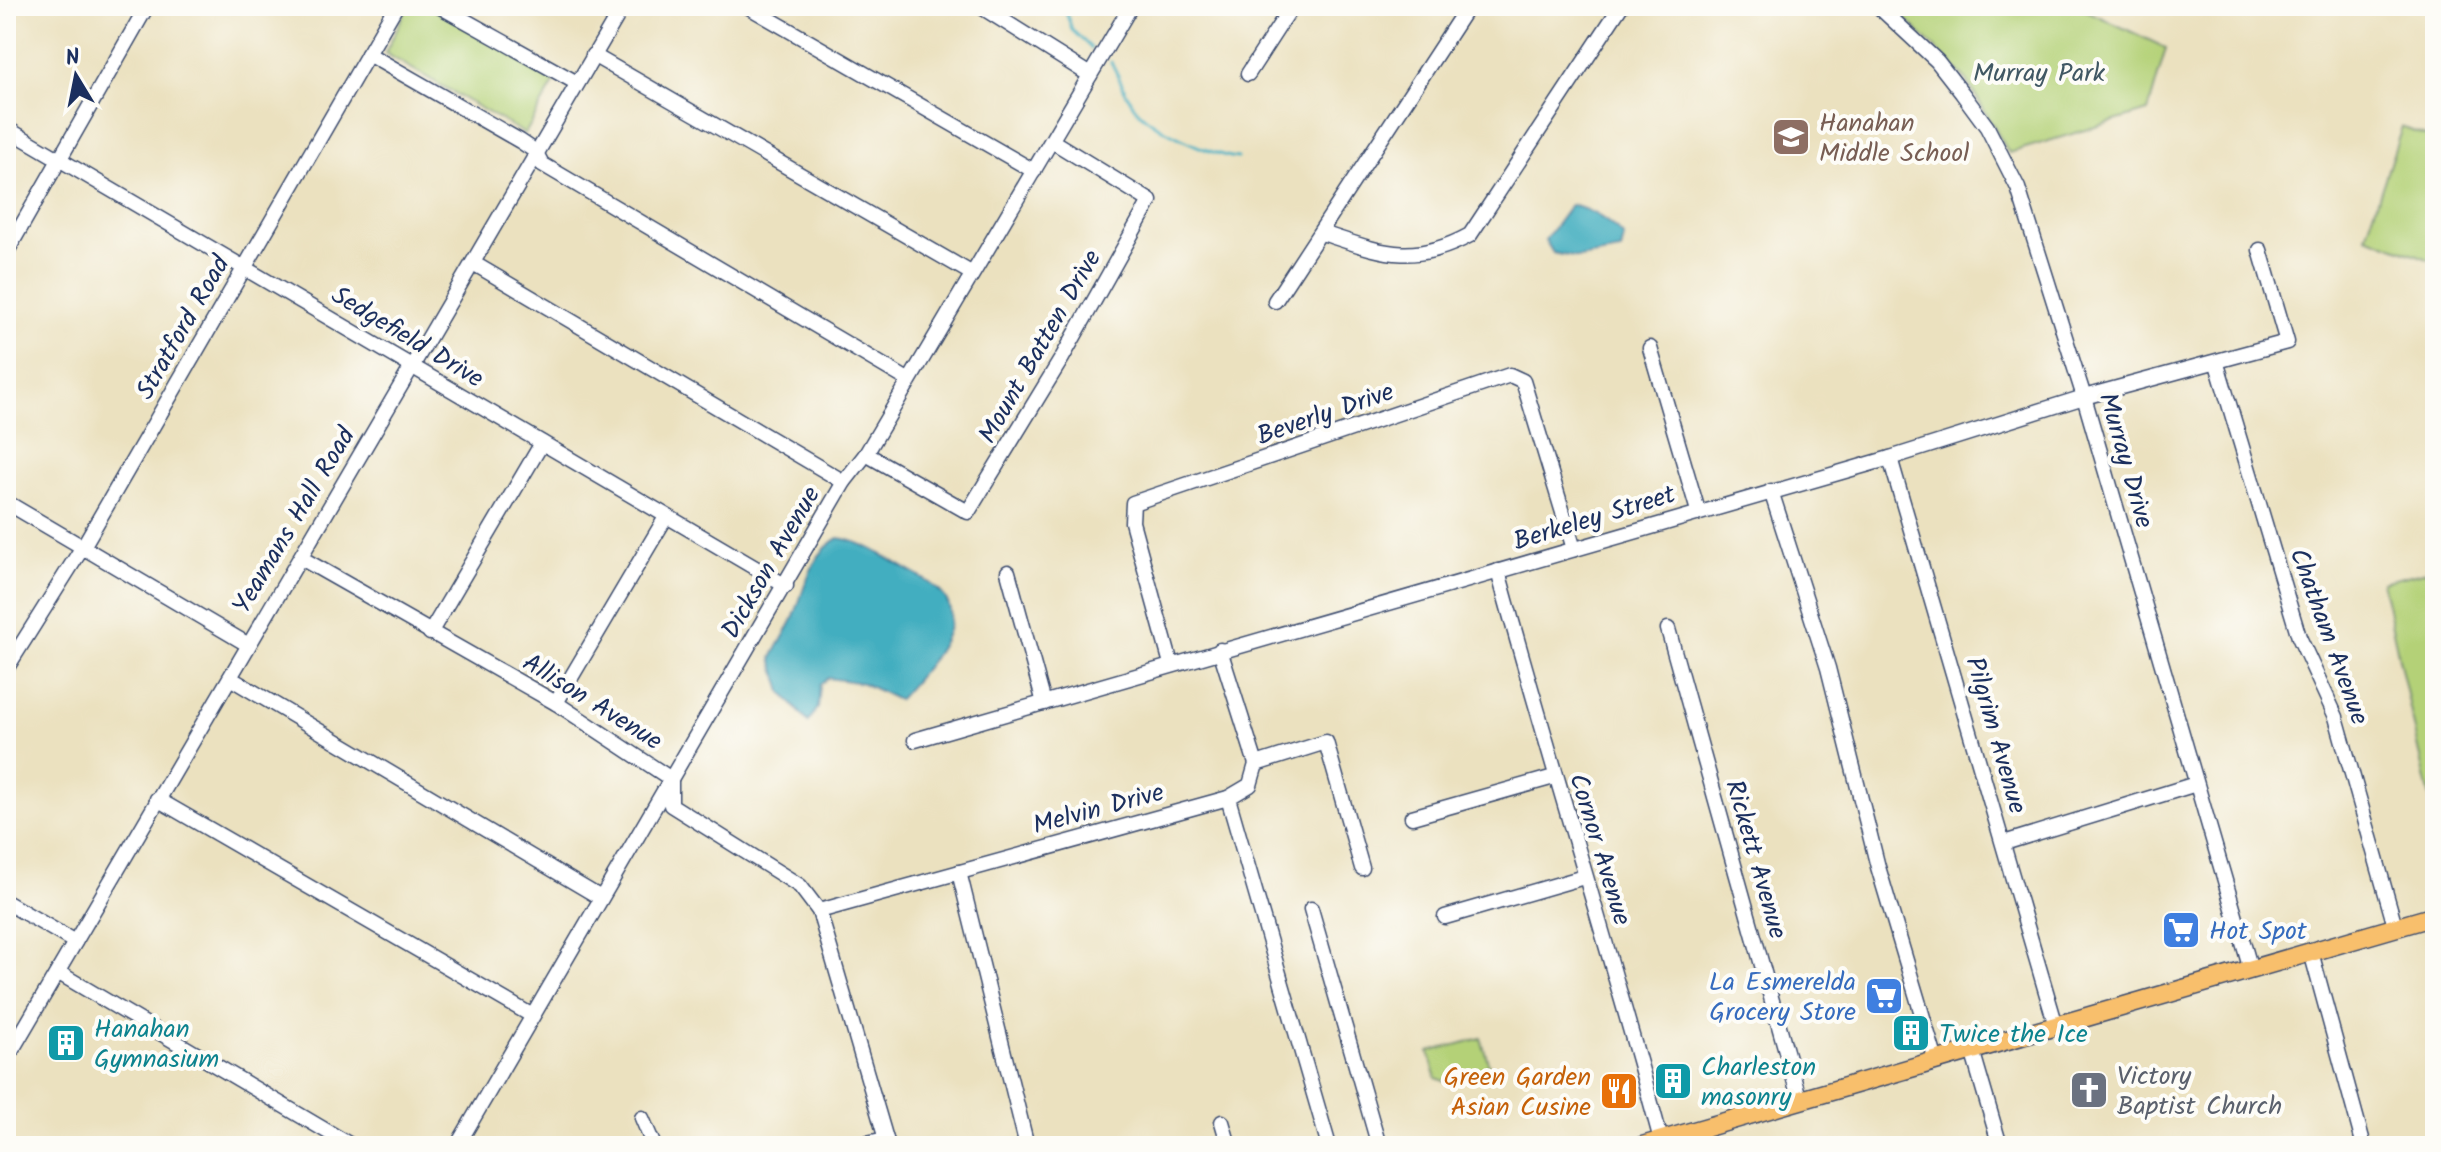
<svg xmlns="http://www.w3.org/2000/svg" width="2441" height="1152" viewBox="0 0 2441 1152" font-family="Kalam,sans-serif">
  <style>
    .green { fill: #b4d177; stroke: #68806a; stroke-width: 2 }
    .water { fill: #42aec0; stroke: #2e6e8f; stroke-width: 2 }
    .lines { fill: none; stroke-linecap: round; stroke-linejoin: round }
    .stream { stroke: #42aec0; stroke-width: 3 }
    .minor-casing { stroke: #3a4a6d; stroke-width: 17 }
    .major-casing { stroke: #3a4a6d; stroke-width: 21 }
    .minor { stroke: #fff; stroke-width: 14 }
    .major { stroke: #f8bf6c; stroke-width: 18 }
    .labels { text-anchor: middle; stroke-width: 8; stroke-linejoin: round; paint-order: stroke }
    .park-label { font-size: 26px; fill: #415864; stroke: #fdfcf7 }
    .education-label { font-size: 26px; fill: #785e54; stroke: #fdfcf7; text-anchor: start }
    .street-label { font-size: 26px; fill: #1b2f5e; stroke: #fdfcf7 }
    .shop-label { font-size: 26px; fill: #366cbe; stroke: #fdfcf7; text-anchor: start }
    .culture-label { font-size: 26px; fill: #0d838f; stroke: #fdfcf7; text-anchor: start }
    .worship-label { font-size: 26px; fill: #5b616d; stroke: #fdfcf7; text-anchor: start }
    .food-label { font-size: 26px; fill: #c56008; stroke: #fdfcf7; text-anchor: end }
  </style>
  <rect width="100%" height="100%" fill="#fdfcf7"/>
  <filter id="ink" filterUnits="userSpaceOnUse"><feTurbulence type="fractalNoise" baseFrequency=".0125" numOctaves="2"/><feDisplacementMap in="SourceGraphic" scale="16" xChannelSelector="R" yChannelSelector="G"/><feConvolveMatrix kernelMatrix="1 2 1 2 8 2 1 2 1" color-interpolation-filters="sRGB"/></filter>
  <filter id="wash" filterUnits="userSpaceOnUse"><feTurbulence type="fractalNoise" baseFrequency=".006" numOctaves="4" result="noise"/><feDisplacementMap in="SourceGraphic" scale="32" xChannelSelector="R" yChannelSelector="G"/><feGaussianBlur stdDeviation="1.8" result="paint"/><feColorMatrix in="noise" values="0 0 0 0 0 0 0 0 0 0 0 0 0 0 0 0 0 1.4 0 .05"/><feComposite in="paint" operator="in"/></filter>
  <g filter="url(#wash)">
    <rect width="100%" height="100%" fill="#ebe1bf"/>
    <!-- green -->
    <g class="green">
      <path d="M 408,6 L 433,6 L 558,76 L 525,134 L 385,53 Z"/>
      <path d="M 1893,6 L 2077,6 L 2166,48 L 2148,111 L 2009,153 L 1966,79 Z"/>
      <path d="M 2402,127 L 2435,140 L 2435,262 L 2366,236 Z"/>
      <path d="M 2435,569 L 2435,821 L 2382,582 Z"/>
      <path d="M 1481,1038 L 1490,1069 L 1444,1081 L 1436,1078 L 1429,1052 Z"/>
    </g>
    <!-- water -->
    <g class="water">
      <path d="M 1571,205 C 1592,210 1609,221 1624,237 L 1621,251 L 1579,258 L 1553,253 L 1545,240 Z"/>
      <path d="M 839,538 C 864,542 884,556 906,569 C 920,577 937,585 946,599 C 965,631 918,677 898,700 L 863,683 L 828,678 L 820,684 L 818,708 L 808,722 L 782,692 L 772,658 C 778,645 787,632 793,619 C 805,590 809,554 839,538 Z"/>
    </g>
    <g class="lines">
      <!-- stream -->
      <g class="stream">
        <path d="M 1064,6 L 1072,30 L 1091,48"/>
        <path d="M 1111,62 C 1119,76 1124,92 1134,106 C 1150,128 1211,155 1238,158"/>
      </g>
    </g>
  </g>
  <g filter="url(#ink)">
    <g class="lines">
      <!-- minor casing -->
      <g class="minor-casing">
        <g id="minor">
          <path d="M 439,6 L 577,83"/>
          <path d="M 747,6 L 1034,171"/>
          <path d="M 980,6 L 1090,75"/>
          <path d="M 1878,6 L 1937,61 L 1962,93 L 1987,127 L 2018,188 L 2084,397 L 2251,970"/>
          <path d="M 368,54 L 520,141 L 535,151 L 542,164 L 908,380"/>
          <path d="M 593,55 L 971,273"/>
          <path d="M 1248,74 L 1292,6"/>
          <path d="M 6,128 L 786,586"/>
          <path d="M 1322,233 C 1381,252 1411,267 1470,235 L 1621,6"/>
          <path d="M 6,253 L 147,6"/>
          <path d="M 473,263 L 844,482"/>
          <path d="M 1275,301 L 1468,6"/>
          <path d="M 1650,348 L 1698,511"/>
          <path d="M 2217,364 L 2299,637 L 2336,717 L 2395,926"/>
          <path d="M 866,454 L 968,512 L 1062,358 L 1150,201 L 1052,141"/>
          <path d="M 1890,458 L 2056,1026"/>
          <path d="M 1771,491 L 1828,668 L 1878,867 L 1936,1061"/>
          <path d="M 6,502 L 247,644"/>
          <path d="M 301,558 L 556,703 L 671,779 L 671,805 L 800,886 L 819,911 L 888,1146"/>
          <path d="M 1498,571 C 1550,762 1610,950 1661,1140"/>
          <path d="M 1008,572 L 1044,703"/>
          <path d="M 1668,629 L 1800,1101"/>
          <path d="M 430,633 L 542,443"/>
          <path d="M 1171,664 L 1132,522 L 1133,503 L 1510,375 L 1523,381 L 1574,549"/>
          <path d="M 6,669 L 84,545 L 396,6"/>
          <path d="M 230,678 L 601,898"/>
          <path d="M 556,703 L 666,517"/>
          <path d="M 915,740 L 1890,458 L 2084,397 L 2287,342 L 2260,250"/>
          <path d="M 1256,764 L 1326,742 L 1362,868"/>
          <path d="M 1228,798 L 1329,1146"/>
          <path d="M 157,799 L 531,1015"/>
          <path d="M 1412,817 L 1554,777"/>
          <path d="M 2004,843 L 2196,784"/>
          <path d="M 959,872 L 1027,1146"/>
          <path d="M 6,902 L 75,942"/>
          <path d="M 1311,909 L 1379,1146"/>
          <path d="M 819,911 L 1228,798 L 1250,785 L 1256,764 L 1220,650"/>
          <path d="M 1445,917 L 1584,877"/>
          <path d="M 2311,952 L 2364,1146"/>
          <path d="M 59,973 L 352,1146"/>
          <path d="M 1972,1050 L 2000,1146"/>
          <path d="M 6,1060 L 623,6"/>
          <path d="M 642,1118 L 654,1146"/>
          <path d="M 1222,1122 L 1229,1146"/>
          <path d="M 457,1146 L 844,482 L 866,454 L 1131,6"/>
          <path d="M 852,1146 L 886,1139"/>
        </g>
      </g>
      <!-- major casing -->
      <g class="major-casing">
        <path id="major" d="M 1642,1146 L 2435,916"/>
      </g>
      <!-- minor -->
      <use href="#minor" class="minor"/>
      <!-- major -->
      <use href="#major" class="major"/>
    </g>
  </g>
  <!-- icons -->
  <defs>
    <g id="school-square" transform="scale(2)"><rect x="-9" y="-9" width="18" height="18" rx="4" fill="#8d6e63" stroke="#fdfcf7"/><path d="M0-5L7-2L0 1L-7-2ZM-4 1L0 2.5L4 1V4Q0 6-4 4Z" fill="#fff"/></g>
    <g id="supermarket-square" transform="scale(2)"><rect x="-9" y="-9" width="18" height="18" rx="4" fill="#3f7fe0" stroke="#fdfcf7"/><path d="M-6-5.5h2.5l.6 2H6L4.5 2H-2.5L-4.4-4H-6ZM-1.5 3.2a1.3 1.3 0 1 0 .1 0ZM3 3.2a1.3 1.3 0 1 0 .1 0Z" fill="#fff"/></g>
    <g id="building-square" transform="scale(2)"><rect x="-9" y="-9" width="18" height="18" rx="4" fill="#0f9aa8" stroke="#fdfcf7"/><path d="M-4-6H4V6H1V3H-1V6H-4ZM-2.5-4.3h1.7v1.8h-1.7ZM.8-4.3h1.7v1.8H.8ZM-2.5-1h1.7V.8h-1.7ZM.8-1h1.7V.8H.8Z" fill="#fff"/></g>
    <g id="church-square" transform="scale(2)"><rect x="-9" y="-9" width="18" height="18" rx="4" fill="#6b7280" stroke="#fdfcf7"/><path d="M-1.2-6h2.4v3.5h3.3v2.4h-3.3V6h-2.4V-.1h-3.3v-2.4h3.3Z" fill="#fff"/></g>
    <g id="restaurant-square" transform="scale(2)"><rect x="-9" y="-9" width="18" height="18" rx="4" fill="#e8710a" stroke="#fdfcf7"/><path d="M-5-6h1v4h1v-4h1v4h1v-4h1v5L-1.5 .5V6h-2V.5L-5-1ZM5-6V6H3V1.5H1.5Q1.5-4 5-6Z" fill="#fff"/></g>
  </defs>
  <g fill-rule="evenodd">
    <use href="#school-square" x="1791" y="137"/>
    <use href="#supermarket-square" x="2181" y="930"/>
    <use href="#supermarket-square" x="1884" y="996"/>
    <use href="#building-square" x="1911" y="1033"/>
    <use href="#building-square" x="66" y="1043"/>
    <use href="#building-square" x="1673" y="1081"/>
    <use href="#church-square" x="2089" y="1090"/>
    <use href="#restaurant-square" x="1619" y="1091"/>
  </g>
  <g class="labels">
    <!-- park labels -->
    <g class="park-label">
      <text x="2039" y="81">Murray Park</text>
    </g>
    <!-- education labels -->
    <g class="education-label">
      <text x="1819" y="131">Hanahan<tspan x="1819" dy="30">Middle School</tspan></text>
    </g>
    <!-- street labels -->
    <g class="street-label">
      <text transform="translate(182 327) rotate(-60)" y="9">Stratford Road</text>
      <text transform="translate(408 336) rotate(31)" y="9">Sedgefield Drive</text>
      <text transform="translate(1039 346) rotate(-60)" y="9">Mount Batten Drive</text>
      <text transform="translate(1325 413) rotate(-19)" y="9">Beverly Drive</text>
      <text transform="translate(2127 460) rotate(74)" y="9">Murray Drive</text>
      <text transform="translate(1594 517) rotate(-17)" y="9">Berkeley Street</text>
      <text transform="translate(293 520) rotate(-59)" y="9">Yeamans Hall Road</text>
      <text transform="translate(770 562) rotate(-60)" y="9">Dickson Avenue</text>
      <text transform="translate(2330 636) rotate(70)" y="9">Chatham Avenue</text>
      <text transform="translate(593 701) rotate(32)" y="9">Allison Avenue</text>
      <text transform="translate(1997 735) rotate(74)" y="9">Pilgrim Avenue</text>
      <text transform="translate(1098 808) rotate(-15)" y="9">Melvin Drive</text>
      <text transform="translate(1601 849) rotate(73)" y="9">Cornor Avenue</text>
      <text transform="translate(1757 859) rotate(74)" y="9">Rickett Avenue</text>
    </g>
    <!-- shop labels -->
    <g class="shop-label">
      <text x="2209" y="939">Hot Spot</text>
      <text x="1856" y="990" text-anchor="end">La Esmerelda<tspan x="1856" dy="30">Grocery Store</tspan></text>
    </g>
    <!-- culture labels -->
    <g class="culture-label">
      <text x="94" y="1037">Hanahan<tspan x="94" dy="30">Gymnasium</tspan></text>
      <text x="1939" y="1042">Twice the Ice</text>
      <text x="1701" y="1075">Charleston<tspan x="1701" dy="30">masonry</tspan></text>
    </g>
    <!-- worship labels -->
    <g class="worship-label">
      <text x="2117" y="1084">Victory<tspan x="2117" dy="30">Baptist Church</tspan></text>
    </g>
    <!-- food labels -->
    <g class="food-label">
      <text x="1591" y="1085">Green Garden<tspan x="1591" dy="30">Asian Cusine</tspan></text>
    </g>
  </g>
  <!-- margin -->
  <rect width="2441" height="1152" fill="none" stroke="#fdfcf7" stroke-width="32"/>
  <!-- north arrow -->
  <g transform="translate(76 76) rotate(350)" stroke="#fdfcf7" stroke-width="6" paint-order="stroke">
  <path d="M0-6L14 30L0 20L-14 30Z" fill="#1b2f5e"/>
  <text y="-12" font-size="22" font-weight="bold" text-anchor="middle" fill="#1b2f5e">N</text>
  </g>
</svg>
